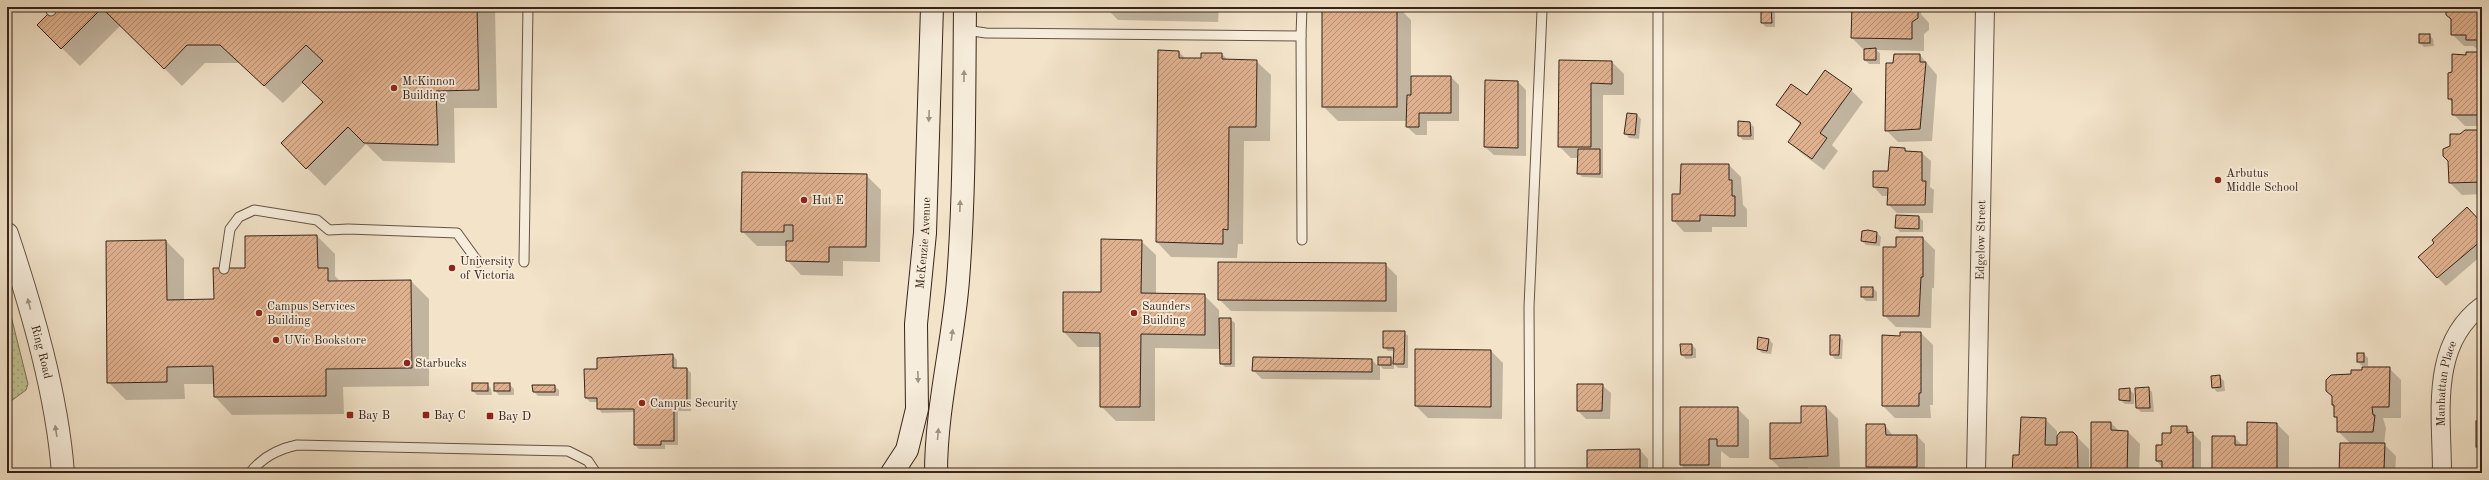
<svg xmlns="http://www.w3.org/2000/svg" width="2489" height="480" viewBox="0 0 2489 480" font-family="'Old Standard TT',serif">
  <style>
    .grass { fill: url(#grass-dots); stroke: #7c7256 }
    .shadow { fill: #0003 }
    .building { fill: url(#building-hatch); stroke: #372319 }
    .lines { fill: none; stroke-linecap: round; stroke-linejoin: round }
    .service-casing { stroke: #665345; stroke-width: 11 }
    .minor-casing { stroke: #665345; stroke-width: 20 }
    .tertiary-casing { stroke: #665345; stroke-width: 24 }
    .secondary-casing { stroke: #372319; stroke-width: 24 }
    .service { stroke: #f7eddc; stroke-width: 9 }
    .minor { stroke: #f7eddc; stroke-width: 18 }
    .tertiary { stroke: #f7eddc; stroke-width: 22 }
    .secondary { stroke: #f7eddc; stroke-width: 22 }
    .oneway { fill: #a19284 }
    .poi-dot { fill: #8f2418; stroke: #f7eddc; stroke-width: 1.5 }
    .labels { text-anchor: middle; stroke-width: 3.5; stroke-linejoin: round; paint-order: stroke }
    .poi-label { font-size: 12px; fill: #372319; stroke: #f7eddc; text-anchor: start }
    .street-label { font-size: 12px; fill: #372319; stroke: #f7eddc }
  </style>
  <defs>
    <pattern id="grass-dots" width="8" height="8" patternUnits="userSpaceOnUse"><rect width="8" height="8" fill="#c0c293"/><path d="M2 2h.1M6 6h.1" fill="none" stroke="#a6a67e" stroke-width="1.8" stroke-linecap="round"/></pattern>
    <pattern id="building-hatch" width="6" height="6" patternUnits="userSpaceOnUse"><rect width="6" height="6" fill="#e0b18f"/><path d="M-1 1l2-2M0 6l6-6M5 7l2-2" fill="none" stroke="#b69074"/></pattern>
  </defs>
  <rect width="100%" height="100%" fill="#f2e3c9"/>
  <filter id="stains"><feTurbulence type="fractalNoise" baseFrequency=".005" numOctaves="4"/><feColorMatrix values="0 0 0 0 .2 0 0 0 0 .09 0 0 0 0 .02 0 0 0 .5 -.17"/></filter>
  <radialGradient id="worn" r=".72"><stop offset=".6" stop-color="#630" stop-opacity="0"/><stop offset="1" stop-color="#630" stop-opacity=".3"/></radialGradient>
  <!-- grass -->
  <path class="grass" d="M 7,300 L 28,384 L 26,390 L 7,404 Z"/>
  <!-- shadow -->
  <g class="shadow">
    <path d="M 56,7 L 495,7 L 497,108 L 454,108 L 455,163 L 383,161 L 366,144 L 325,186 L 307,168 L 324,102 L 304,82 L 283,103 L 239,63 L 205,63 L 182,86 L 121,25 L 80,66 L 39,25 Z"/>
    <path d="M 1062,7 L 1219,7 L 1218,22 L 1118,20 L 1110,12 L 1067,12 Z"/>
    <path d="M 1323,7 L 1398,7 L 1411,20 L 1411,77 L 1451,77 L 1459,85 L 1459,121 L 1427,121 L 1427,135 L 1416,135 L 1407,127 L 1407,121 L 1338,121 L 1323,106 Z"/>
    <path d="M 1688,7 L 1719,7 L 1719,10 L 1693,12 Z"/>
    <path d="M 1863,7 L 1921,7 L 1921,14 L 1929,23 L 1929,30 L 1924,34 L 1924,51 L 1876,50 L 1880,53 L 1880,64 L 1869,64 L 1865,60 L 1864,50 L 1852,38 Z"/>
    <path d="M 2448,7 L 2482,7 L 2482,52 L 2473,46 L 2464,46 L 2452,34 L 2452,20 Z"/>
    <path d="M 1771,9 L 1775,13 L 1775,27 L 1766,27 L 1762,23 Z"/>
    <path d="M 2429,35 L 2433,39 L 2434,46 L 2424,47 L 2420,43 Z"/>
    <path d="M 1159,51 L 1179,52 L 1186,59 L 1202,59 L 1222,54 L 1228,60 L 1256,61 L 1271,75 L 1270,141 L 1244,141 L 1243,244 L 1238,244 L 1237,258 L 1171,257 L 1157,242 Z"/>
    <path d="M 2482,54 L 2482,126 L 2465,126 L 2453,114 L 2453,103 L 2449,99 L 2453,73 L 2453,55 Z"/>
    <path d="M 1920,55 L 1937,75 L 1932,141 L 1898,142 L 1886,130 L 1894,64 Z"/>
    <path d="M 1560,61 L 1612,62 L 1624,74 L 1624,95 L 1603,95 L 1603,178 L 1582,177 L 1578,173 L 1578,158 L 1571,158 L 1559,146 Z"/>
    <path d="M 1825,72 L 1851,90 L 1863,102 L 1832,145 L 1838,151 L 1824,170 L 1801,153 L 1789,141 L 1801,125 L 1777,105 L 1808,97 Z"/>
    <path d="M 1486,82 L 1518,82 L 1526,90 L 1526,156 L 1494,155 L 1485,147 Z"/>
    <path d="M 1628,114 L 1637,115 L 1641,119 L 1639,139 L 1629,138 L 1625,133 Z"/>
    <path d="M 1750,123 L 1754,127 L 1754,140 L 1743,140 L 1739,136 Z"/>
    <path d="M 2482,131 L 2482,194 L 2462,195 L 2450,183 L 2451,147 L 2460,135 Z"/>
    <path d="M 1905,149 L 1908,152 L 1922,153 L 1931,161 L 1930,187 L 1934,190 L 1933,213 L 1897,213 L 1888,204 L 1888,196 L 1882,196 L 1874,187 L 1874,172 L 1889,172 Z"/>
    <path d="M 1682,165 L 1729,165 L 1741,177 L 1743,205 L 1747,209 L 1747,227 L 1712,227 L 1712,232 L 1684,232 L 1673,220 L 1681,195 Z"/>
    <path d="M 866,175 L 881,190 L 880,262 L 843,261 L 843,276 L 801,275 L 787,260 L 787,246 L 757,246 L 742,231 Z"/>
    <path d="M 1897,216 L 1919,217 L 1923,221 L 1923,232 L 1900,232 L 1896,227 Z"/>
    <path d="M 2482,224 L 2482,255 L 2446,286 L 2437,277 Z"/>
    <path d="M 1877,233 L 1881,237 L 1880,246 L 1866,245 L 1862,241 Z"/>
    <path d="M 317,236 L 335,254 L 335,276 L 341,282 L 411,281 L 429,299 L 429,386 L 343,387 L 344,414 L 232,415 L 215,397 L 214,384 L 184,384 L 185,399 L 126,400 L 108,382 L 166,241 L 184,259 L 184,301 L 215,300 L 246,269 Z"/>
    <path d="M 1923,238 L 1935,250 L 1934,288 L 1932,288 L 1931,328 L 1896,327 L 1884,315 L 1897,248 Z"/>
    <path d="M 1141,241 L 1156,255 L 1156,294 L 1204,295 L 1219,310 L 1219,319 L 1230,319 L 1235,323 L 1235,367 L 1225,367 L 1221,363 L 1221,349 L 1155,348 L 1155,421 L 1116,421 L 1101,406 L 1101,347 L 1078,347 L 1064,332 L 1064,293 L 1102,293 Z"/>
    <path d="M 1385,264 L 1397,276 L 1397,312 L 1231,311 L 1219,299 Z"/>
    <path d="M 1873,288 L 1877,292 L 1877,301 L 1866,301 L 1862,297 Z"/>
    <path d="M 1404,332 L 1408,336 L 1408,368 L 1398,368 L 1394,364 L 1394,369 L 1383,369 L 1380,365 L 1380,380 L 1262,379 L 1253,370 L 1372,360 L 1379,367 L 1379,358 L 1390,358 L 1394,362 L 1395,351 L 1388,351 L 1384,347 Z"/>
    <path d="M 1921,333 L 1933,345 L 1933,405 L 1930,405 L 1931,418 L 1895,418 L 1883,406 L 1901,337 Z"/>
    <path d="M 1839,336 L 1843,340 L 1842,359 L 1835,359 L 1831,354 Z"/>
    <path d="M 1769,340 L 1773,344 L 1771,354 L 1762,353 L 1758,349 Z"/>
    <path d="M 1692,345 L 1696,349 L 1696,358 L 1686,359 L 1682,355 Z"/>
    <path d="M 1491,351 L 1503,363 L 1502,419 L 1428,418 L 1416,406 Z"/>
    <path d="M 2364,354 L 2368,358 L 2368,366 L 2362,366 L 2358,362 Z"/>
    <path d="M 673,355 L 677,360 L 677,369 L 687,369 L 691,373 L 691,411 L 678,411 L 678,445 L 665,445 L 665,449 L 639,449 L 635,445 L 635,412 L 602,413 L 598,408 L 598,402 L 590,402 L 586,398 L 598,370 L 598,359 Z"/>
    <path d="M 2389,368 L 2401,380 L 2401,418 L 2383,418 L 2386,428 L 2384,444 L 2396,456 L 2395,473 L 2340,473 L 2351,444 L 2338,431 L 2338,420 L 2335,416 L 2333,405 L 2352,375 L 2363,371 Z"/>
    <path d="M 2219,376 L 2224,381 L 2225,391 L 2217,392 L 2213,387 Z"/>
    <path d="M 487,384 L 491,389 L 492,395 L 477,395 L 473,391 Z"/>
    <path d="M 509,384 L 514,389 L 514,395 L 499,395 L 495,391 Z"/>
    <path d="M 1602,385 L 1611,393 L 1610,419 L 1586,419 L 1578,411 Z"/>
    <path d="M 554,386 L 559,390 L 559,396 L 538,396 L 534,392 Z"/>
    <path d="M 2148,388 L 2152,392 L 2154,412 L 2141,412 L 2137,408 Z"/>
    <path d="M 2129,389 L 2134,394 L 2134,404 L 2125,404 L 2120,400 Z"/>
    <path d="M 1802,407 L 1826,407 L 1838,419 L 1840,467 L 1808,467 L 1808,471 L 1783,471 L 1771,459 L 1802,424 Z"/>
    <path d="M 1737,408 L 1749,420 L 1749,458 L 1730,458 L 1721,451 L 1721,473 L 1689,473 L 1681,465 Z"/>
    <path d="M 2045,419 L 2057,431 L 2057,438 L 2073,433 L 2089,449 L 2089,471 L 2111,423 L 2119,431 L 2128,432 L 2140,444 L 2139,473 L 2013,473 L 2020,456 Z"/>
    <path d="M 2482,422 L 2482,451 L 2477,446 Z"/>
    <path d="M 2277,424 L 2289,436 L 2289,473 L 2213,473 L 2234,437 L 2243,446 L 2248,446 Z"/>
    <path d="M 1885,425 L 1893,436 L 1917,436 L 1925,444 L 1925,473 L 1874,473 L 1867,466 Z"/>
    <path d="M 2187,427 L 2201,442 L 2201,473 L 2166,473 L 2157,461 L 2163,446 L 2172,434 Z"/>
    <path d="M 1640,450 L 1648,459 L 1648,473 L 1588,473 Z"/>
  </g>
  <!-- building -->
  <g class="building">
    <path d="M 55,7 L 477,7 L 479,90 L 436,91 L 438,145 L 364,143 L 348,127 L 306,169 L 281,143 L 323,102 L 302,82 L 323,61 L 306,45 L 264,86 L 220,45 L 187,45 L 164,69 L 102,8 L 61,49 L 37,25 Z"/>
    <rect x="1322" y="7" width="75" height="100"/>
    <path d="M 1852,7 L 1915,7 L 1918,10 L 1918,18 L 1912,22 L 1912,39 L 1851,38 Z"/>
    <path d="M 2446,7 L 2482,7 L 2482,40 L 2466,40 L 2466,35 L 2451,35 L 2451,19 L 2446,15 Z"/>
    <path d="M 1761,8 L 1771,8 L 1772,23 L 1761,23 Z"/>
    <rect x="2419" y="34" width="11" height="9"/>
    <path d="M 1876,48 L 1876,60 L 1864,60 L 1864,49 Z"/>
    <path d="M 1158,50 L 1179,51 L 1179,58 L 1201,58 L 1201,53 L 1222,53 L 1222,59 L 1257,60 L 1256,127 L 1229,127 L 1228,230 L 1223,229 L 1223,244 L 1156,242 Z"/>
    <path d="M 2466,52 L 2482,52 L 2482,115 L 2452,115 L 2452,99 L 2448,99 L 2448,73 L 2452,72 L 2452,54 L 2466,55 Z"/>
    <path d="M 1894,54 L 1920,54 L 1920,62 L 1926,62 L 1920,129 L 1885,131 L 1886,63 L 1893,63 Z"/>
    <path d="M 1559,60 L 1612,61 L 1612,84 L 1591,83 L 1591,147 L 1558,147 Z"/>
    <path d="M 1825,70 L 1852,89 L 1820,133 L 1827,138 L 1812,159 L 1788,142 L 1801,123 L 1776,105 L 1791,84 L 1807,95 Z"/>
    <path d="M 1411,76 L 1451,76 L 1451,113 L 1419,113 L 1419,127 L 1406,127 L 1407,95 L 1411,95 Z"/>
    <path d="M 1485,80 L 1518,81 L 1518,148 L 1484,147 Z"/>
    <path d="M 1627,113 L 1637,114 L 1635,135 L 1624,134 Z"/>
    <path d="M 1738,121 L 1750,122 L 1751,136 L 1738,136 Z"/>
    <path d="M 2465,130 L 2482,130 L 2482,182 L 2449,183 L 2448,161 L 2443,156 L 2443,149 L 2450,146 L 2450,134 L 2460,134 Z"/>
    <path d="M 1890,147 L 1905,148 L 1905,151 L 1922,152 L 1922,181 L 1926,181 L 1925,205 L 1887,205 L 1888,188 L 1873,187 L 1873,171 L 1888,171 Z"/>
    <path d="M 1578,149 L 1600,149 L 1600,174 L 1577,174 Z"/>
    <path d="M 1681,164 L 1729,164 L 1729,180 L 1732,180 L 1732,196 L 1735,196 L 1735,216 L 1700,215 L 1700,221 L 1672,221 L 1672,194 L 1680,194 Z"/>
    <path d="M 742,172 L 867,174 L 866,247 L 829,247 L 829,262 L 786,261 L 786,241 L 793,241 L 793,225 L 784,225 L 784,232 L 741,232 Z"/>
    <path d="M 2467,207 L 2482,223 L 2482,240 L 2437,278 L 2418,257 L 2434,243 L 2432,240 Z"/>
    <path d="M 1896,215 L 1919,216 L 1919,229 L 1895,228 Z"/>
    <path d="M 1868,230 L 1877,232 L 1876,243 L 1861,241 L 1862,231 Z"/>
    <path d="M 317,235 L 318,268 L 328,268 L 328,281 L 411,280 L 412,368 L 326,369 L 326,396 L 214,397 L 213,366 L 167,367 L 167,382 L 107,383 L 106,241 L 166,240 L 167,300 L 214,299 L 213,268 L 245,268 L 245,236 Z"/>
    <path d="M 1896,237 L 1923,237 L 1923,277 L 1921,277 L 1919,316 L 1883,316 L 1883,247 L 1896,247 Z"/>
    <path d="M 1101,239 L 1142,240 L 1141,293 L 1205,294 L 1205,335 L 1141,334 L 1140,407 L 1100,407 L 1100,333 L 1063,332 L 1063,292 L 1101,292 Z"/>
    <path d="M 1218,262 L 1386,263 L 1386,301 L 1218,300 Z"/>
    <rect x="1861" y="287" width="12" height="10"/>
    <path d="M 1219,318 L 1231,318 L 1231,364 L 1220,364 Z"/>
    <path d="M 1383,331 L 1405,331 L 1404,364 L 1393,364 L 1394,348 L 1383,348 Z"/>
    <path d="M 1900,332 L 1921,332 L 1921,393 L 1919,393 L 1919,406 L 1882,406 L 1882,335 L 1900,336 Z"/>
    <path d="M 1830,335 L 1840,335 L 1839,355 L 1830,355 Z"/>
    <path d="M 1758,337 L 1769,339 L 1767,351 L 1757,349 Z"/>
    <path d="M 1680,344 L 1692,344 L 1692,355 L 1681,355 Z"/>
    <path d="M 1415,349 L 1491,350 L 1491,407 L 1415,406 Z"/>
    <rect x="2357" y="353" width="7" height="9"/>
    <path d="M 673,354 L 673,368 L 687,368 L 687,407 L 674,407 L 674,441 L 661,441 L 661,445 L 634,445 L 634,409 L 597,409 L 597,398 L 585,398 L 584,369 L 597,369 L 597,358 Z"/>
    <path d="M 1253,357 L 1372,359 L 1372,372 L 1252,371 Z"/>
    <rect x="1378" y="357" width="13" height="8"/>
    <path d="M 2362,367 L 2390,367 L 2389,407 L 2372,407 L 2373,415 L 2375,415 L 2373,432 L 2337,432 L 2337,417 L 2334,417 L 2334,405 L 2332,405 L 2332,396 L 2326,391 L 2326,380 L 2331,375 L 2351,374 L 2351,370 L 2362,370 Z"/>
    <path d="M 2220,375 L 2221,387 L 2212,388 L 2211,376 Z"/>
    <rect x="472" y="383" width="16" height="8"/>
    <rect x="494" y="383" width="16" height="8"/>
    <path d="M 1577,384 L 1603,384 L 1602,411 L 1577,411 Z"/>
    <path d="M 532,385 L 555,385 L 555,392 L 533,392 Z"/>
    <path d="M 2149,387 L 2150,408 L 2136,408 L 2135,388 Z"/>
    <path d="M 2130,388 L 2130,401 L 2119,400 L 2119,389 Z"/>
    <path d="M 1801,406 L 1826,406 L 1828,456 L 1770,459 L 1770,423 L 1801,423 Z"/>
    <path d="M 1680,407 L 1738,407 L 1738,446 L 1717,446 L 1717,439 L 1709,439 L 1709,465 L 1680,465 Z"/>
    <path d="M 2021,417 L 2046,418 L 2045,445 L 2057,445 L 2057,436 L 2060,432 L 2073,432 L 2077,436 L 2078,469 L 2065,468 L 2065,473 L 2012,473 L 2013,455 L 2019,455 Z"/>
    <rect x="2476" y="421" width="6" height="26"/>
    <path d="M 2091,422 L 2111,422 L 2111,430 L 2128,431 L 2127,473 L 2086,473 L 2091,467 Z"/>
    <path d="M 2247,422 L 2277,423 L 2277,473 L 2212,473 L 2212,436 L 2235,436 L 2235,445 L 2247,445 Z"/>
    <path d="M 1866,424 L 1885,424 L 1886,435 L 1917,435 L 1917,467 L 1866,467 Z"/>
    <path d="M 2171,426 L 2187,426 L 2187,433 L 2193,432 L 2193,470 L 2162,470 L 2162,461 L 2156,461 L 2156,445 L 2162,445 L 2162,433 L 2171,433 Z"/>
    <path d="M 2340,443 L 2385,443 L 2384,469 L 2381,469 L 2381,473 L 2339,473 Z"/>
    <path d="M 1640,449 L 1640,473 L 1587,473 L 1587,450 Z"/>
  </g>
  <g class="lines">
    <!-- service casing -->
    <g class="service-casing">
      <g id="service">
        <path d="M 50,7 L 51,11"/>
        <path d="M 965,30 L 986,33 L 1301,36 L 1302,240"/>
        <path d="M 1301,36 L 1302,7"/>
        <path d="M 524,262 L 528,7"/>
        <path d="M 224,269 L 230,229 L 239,217 L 254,210 L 317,220 L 329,230 L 348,229 L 457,233 L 478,262"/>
        <path d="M 250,473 C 262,457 278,449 297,445 L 568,451 L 588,461 L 596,473"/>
        <path d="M 1530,473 L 1529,307 L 1542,11"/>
        <path d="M 1658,473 L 1658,7"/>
      </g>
    </g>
    <!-- minor casing -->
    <g class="minor-casing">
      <g id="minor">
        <path id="s1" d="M 1976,473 L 1985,7"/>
        <path id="s2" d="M 2442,473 C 2442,415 2429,345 2482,306"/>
      </g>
    </g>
    <!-- tertiary casing -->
    <g class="tertiary-casing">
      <g id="tertiary">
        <path id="s3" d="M 7,234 C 32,309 57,394 63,473"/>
      </g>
    </g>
    <!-- secondary casing -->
    <g class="secondary-casing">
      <g id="secondary">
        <path id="s4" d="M 892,473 L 907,450 L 917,409 L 916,324 L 925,233 L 932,7"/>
        <path d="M 936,473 C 936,408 953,345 958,280 C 965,190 964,98 965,7"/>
      </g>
    </g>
    <!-- service -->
    <use href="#service" class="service"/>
    <!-- minor -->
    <use href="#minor" class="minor"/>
    <!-- tertiary -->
    <use href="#tertiary" class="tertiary"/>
    <!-- secondary -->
    <use href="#secondary" class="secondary"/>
  </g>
  <!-- one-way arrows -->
  <defs><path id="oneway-solid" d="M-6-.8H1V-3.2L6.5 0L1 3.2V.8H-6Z"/></defs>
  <g class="oneway">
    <use href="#oneway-solid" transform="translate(964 76) rotate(-89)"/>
    <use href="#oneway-solid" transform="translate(929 116) rotate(92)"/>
    <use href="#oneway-solid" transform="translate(960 206) rotate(-88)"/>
    <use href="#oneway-solid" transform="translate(29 304) rotate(-105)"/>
    <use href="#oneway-solid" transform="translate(952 335) rotate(-82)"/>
    <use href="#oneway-solid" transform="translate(918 377) rotate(88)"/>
    <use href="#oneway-solid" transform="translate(56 431) rotate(-99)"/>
    <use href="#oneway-solid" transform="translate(938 434) rotate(-85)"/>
  </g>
  <!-- markers -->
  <g class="poi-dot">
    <circle cx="394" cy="88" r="4"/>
    <circle cx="2218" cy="180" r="4"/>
    <circle cx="804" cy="200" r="4"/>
    <circle cx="452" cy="268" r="4"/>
    <circle cx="259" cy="313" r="4"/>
    <circle cx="1134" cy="313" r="4"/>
    <circle cx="276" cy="340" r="4"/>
    <circle cx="407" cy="363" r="4"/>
    <circle cx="642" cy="403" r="4"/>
    <rect x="346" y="411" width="8" height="8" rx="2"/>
    <rect x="422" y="411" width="8" height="8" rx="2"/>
    <rect x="486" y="412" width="8" height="8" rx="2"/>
  </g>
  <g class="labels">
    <!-- poi labels -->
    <g class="poi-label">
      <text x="402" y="85">McKinnon<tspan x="402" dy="14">Building</tspan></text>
      <text x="2226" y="177">Arbutus<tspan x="2226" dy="14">Middle School</tspan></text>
      <text x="812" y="204">Hut E</text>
      <text x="460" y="265">University<tspan x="460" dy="14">of Victoria</tspan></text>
      <text x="267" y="310">Campus Services<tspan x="267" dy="14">Building</tspan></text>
      <text x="1142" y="310">Saunders<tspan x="1142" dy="14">Building</tspan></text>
      <text x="284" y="344">UVic Bookstore</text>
      <text x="415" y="367">Starbucks</text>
      <text x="650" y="407">Campus Security</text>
      <text x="358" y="419">Bay B</text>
      <text x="434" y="419">Bay C</text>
      <text x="498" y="420">Bay D</text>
    </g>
    <!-- street labels -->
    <g class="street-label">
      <text dy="4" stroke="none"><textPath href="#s1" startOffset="233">Edgelow Street</textPath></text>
      <text dy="4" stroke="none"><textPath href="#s4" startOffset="236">McKenzie Avenue</textPath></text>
      <text dy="4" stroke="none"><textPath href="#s3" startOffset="123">Ring Road</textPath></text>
      <text dy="4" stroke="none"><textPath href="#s2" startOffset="90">Manhattan Place</textPath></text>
    </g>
  </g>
  <!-- margin -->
  <rect width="2489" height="480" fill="none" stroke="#f2e3c9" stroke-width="24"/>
  <rect x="8" y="8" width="2473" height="464" fill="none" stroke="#372319" stroke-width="2"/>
  <rect x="12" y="12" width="2465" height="456" fill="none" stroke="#372319"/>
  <rect width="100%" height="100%" filter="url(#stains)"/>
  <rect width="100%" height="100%" fill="url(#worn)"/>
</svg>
